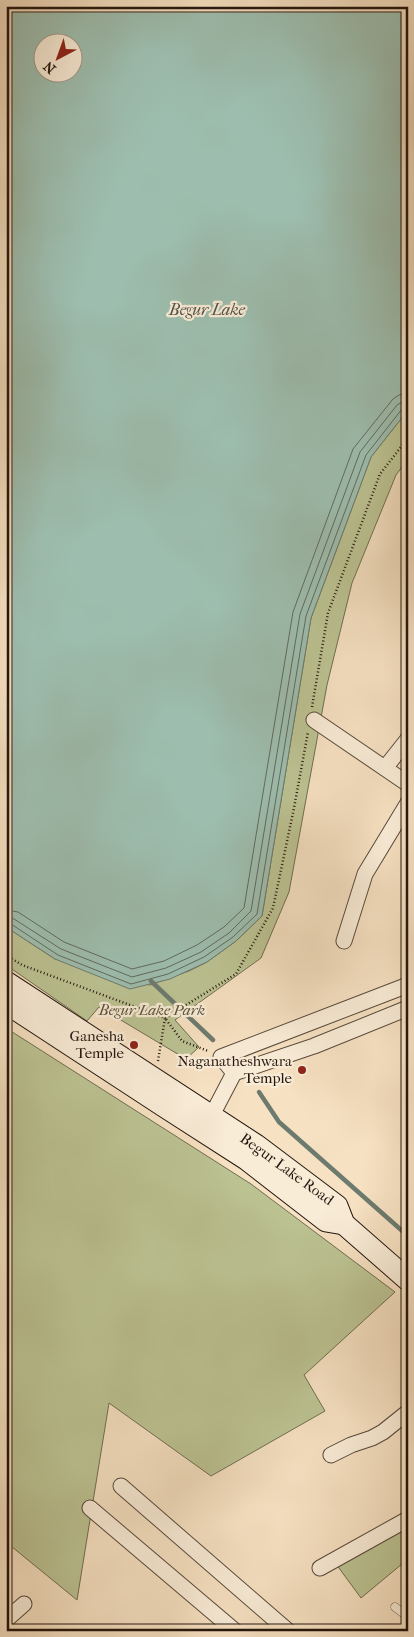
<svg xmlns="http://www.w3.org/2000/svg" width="414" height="1637" viewBox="0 0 414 1637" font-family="'IM FELL French Canon',serif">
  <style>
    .green { fill: #bcc393; stroke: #706c51 }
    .water { fill: #9dbeaf; stroke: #6d7b6f; fill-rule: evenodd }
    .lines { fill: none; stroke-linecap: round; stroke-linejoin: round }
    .shore { stroke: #606a5f; stroke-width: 1 }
    .stream { stroke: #6d7b6f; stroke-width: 4.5 }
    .service-casing { stroke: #58493c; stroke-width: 9 }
    .minor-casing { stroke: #58493c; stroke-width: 17 }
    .secondary-casing { stroke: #24160f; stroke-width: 23 }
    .path { stroke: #24160f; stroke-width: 2.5; stroke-dasharray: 1 2.5; stroke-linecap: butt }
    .service { stroke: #f9ecd7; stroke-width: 8 }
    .minor { stroke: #f9ecd7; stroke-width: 15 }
    .secondary { stroke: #f9ecd7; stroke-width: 21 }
    .poi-dot { fill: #8f2418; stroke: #f9ecd7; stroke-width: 2 }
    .labels { text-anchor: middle; stroke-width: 4.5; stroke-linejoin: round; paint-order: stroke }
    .park-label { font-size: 15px; font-style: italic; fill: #59533d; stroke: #f9ecd7 }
    .poi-label { font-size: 15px; fill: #24160f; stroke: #f9ecd7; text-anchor: end }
    .street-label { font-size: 15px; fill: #24160f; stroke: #f9ecd7 }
    .water-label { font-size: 16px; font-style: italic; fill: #4e5147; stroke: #f9ecd7 }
  </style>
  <rect width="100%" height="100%" fill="#f6e1c2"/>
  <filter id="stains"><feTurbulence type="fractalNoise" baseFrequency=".004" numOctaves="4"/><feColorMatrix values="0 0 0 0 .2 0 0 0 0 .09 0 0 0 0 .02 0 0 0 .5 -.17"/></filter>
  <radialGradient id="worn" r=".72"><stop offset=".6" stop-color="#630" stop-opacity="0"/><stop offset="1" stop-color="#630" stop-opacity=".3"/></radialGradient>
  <!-- green -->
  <g class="green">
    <path d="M 408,410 L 408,459 L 396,475 L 352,583 L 327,685 L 289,892 L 261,958 L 175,1020 L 199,1047 L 186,1059 L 99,1007 L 87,1021 L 6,965 L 6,927 L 55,959 L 150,985 L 189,971 L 207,962 L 236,941 L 262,916 L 311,618 L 371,457 Z"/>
    <path d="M 6,1028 L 251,1184 L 395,1292 L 304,1375 L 325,1411 L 211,1476 L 109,1403 L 77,1600 L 6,1542 Z"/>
    <path d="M 408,1523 L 408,1559 L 361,1598 L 336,1564 Z"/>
  </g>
  <!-- water -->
  <path class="water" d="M 6,6 L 408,6 L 408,410 L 371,457 L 311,618 L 262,916 L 236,941 L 207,962 L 170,979 L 130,989 L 55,959 L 6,927 ZM 42,42 L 72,42 L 72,72 L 42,72 Z"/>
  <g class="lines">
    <!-- shore -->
    <g class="shore">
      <path d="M 6,910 L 18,912 L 64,942 L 132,969 L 164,961 L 197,945 L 224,927 L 244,908 L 293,612 L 353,449 L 393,399 L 399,395 L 408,393"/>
      <path d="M 6,917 L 14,919 L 61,949 L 132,977 L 166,968 L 201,952 L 229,933 L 251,911 L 300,614 L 360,452 L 397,405 L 402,402 L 408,401"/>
      <path d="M 6,924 L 11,924 L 58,955 L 131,984 L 168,974 L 204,957 L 233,937 L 257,914 L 306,616 L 366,455 L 402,409 L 408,407"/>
    </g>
    <!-- stream -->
    <g class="stream">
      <path d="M 151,981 L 213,1040"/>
      <path d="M 259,1092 L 279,1122 L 408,1236"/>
    </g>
    <!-- service casing -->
    <g class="service-casing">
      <path id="service" d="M 395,1607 L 408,1617"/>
    </g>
    <!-- minor casing -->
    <g class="minor-casing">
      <g id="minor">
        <path d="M 314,720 L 408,784"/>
        <path d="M 385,768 L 408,739"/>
        <path d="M 344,941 L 365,874 L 408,803"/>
        <path d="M 408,985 L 221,1057 L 234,1073 L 314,1046 L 408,1008"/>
        <path d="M 211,1117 L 234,1073"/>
        <path d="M 331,1455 L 351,1445 L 372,1438 L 383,1432 L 408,1412"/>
        <path d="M 121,1486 L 288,1631"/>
        <path d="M 90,1508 L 235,1631"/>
        <path d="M 320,1568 L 408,1519"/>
        <path d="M 6,1620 L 24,1604"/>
      </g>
    </g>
    <!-- secondary casing -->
    <g class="secondary-casing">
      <g id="secondary">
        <path d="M 6,982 L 256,1145 L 337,1206 L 344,1224 L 408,1280"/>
        <path d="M 6,1003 L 165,1107 L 246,1159 L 326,1221 L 344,1224"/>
      </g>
    </g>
    <!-- path -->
    <g class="path">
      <path d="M 312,707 L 328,613 L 380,474 L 408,438"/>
      <path d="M 6,955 L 22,965 L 165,1018 L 236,974 L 273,908 L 294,808 L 308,732"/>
      <path d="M 158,1061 L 165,1018 L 182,1041 L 208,1051"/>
    </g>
    <!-- service -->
    <use href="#service" class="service"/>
    <!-- minor -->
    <use href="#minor" class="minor"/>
    <!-- secondary -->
    <use href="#secondary" class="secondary"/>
  </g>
  <!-- markers -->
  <g class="poi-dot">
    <circle cx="134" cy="1045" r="5"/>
    <circle cx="302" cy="1070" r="5"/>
  </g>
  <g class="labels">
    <!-- park labels -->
    <g class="park-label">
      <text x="152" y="1015">Begur Lake Park</text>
    </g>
    <!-- poi labels -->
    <g class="poi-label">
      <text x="124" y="1041">Ganesha<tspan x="124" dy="17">Temple</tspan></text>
      <text x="292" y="1066">Naganatheshwara<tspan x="292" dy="17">Temple</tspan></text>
    </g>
    <!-- street labels -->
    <g class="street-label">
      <text transform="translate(287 1169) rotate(36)" y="5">Begur Lake Road</text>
    </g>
    <!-- water labels -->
    <g class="water-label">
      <text x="207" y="315">Begur Lake</text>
    </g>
  </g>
  <!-- margin -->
  <rect width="414" height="1637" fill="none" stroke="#f6e1c2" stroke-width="25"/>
  <rect x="8" y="8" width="399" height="1622" fill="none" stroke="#24160f" stroke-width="2.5"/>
  <rect x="12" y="12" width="389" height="1612" fill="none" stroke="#24160f"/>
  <!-- north arrow -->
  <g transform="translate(58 58) rotate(221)"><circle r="24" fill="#f9ecd7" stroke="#a49687"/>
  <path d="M0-4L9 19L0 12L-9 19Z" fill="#8f2418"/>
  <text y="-8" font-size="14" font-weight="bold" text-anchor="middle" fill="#24160f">N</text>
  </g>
  <rect width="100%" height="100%" filter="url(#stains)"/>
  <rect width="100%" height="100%" fill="url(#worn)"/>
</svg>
